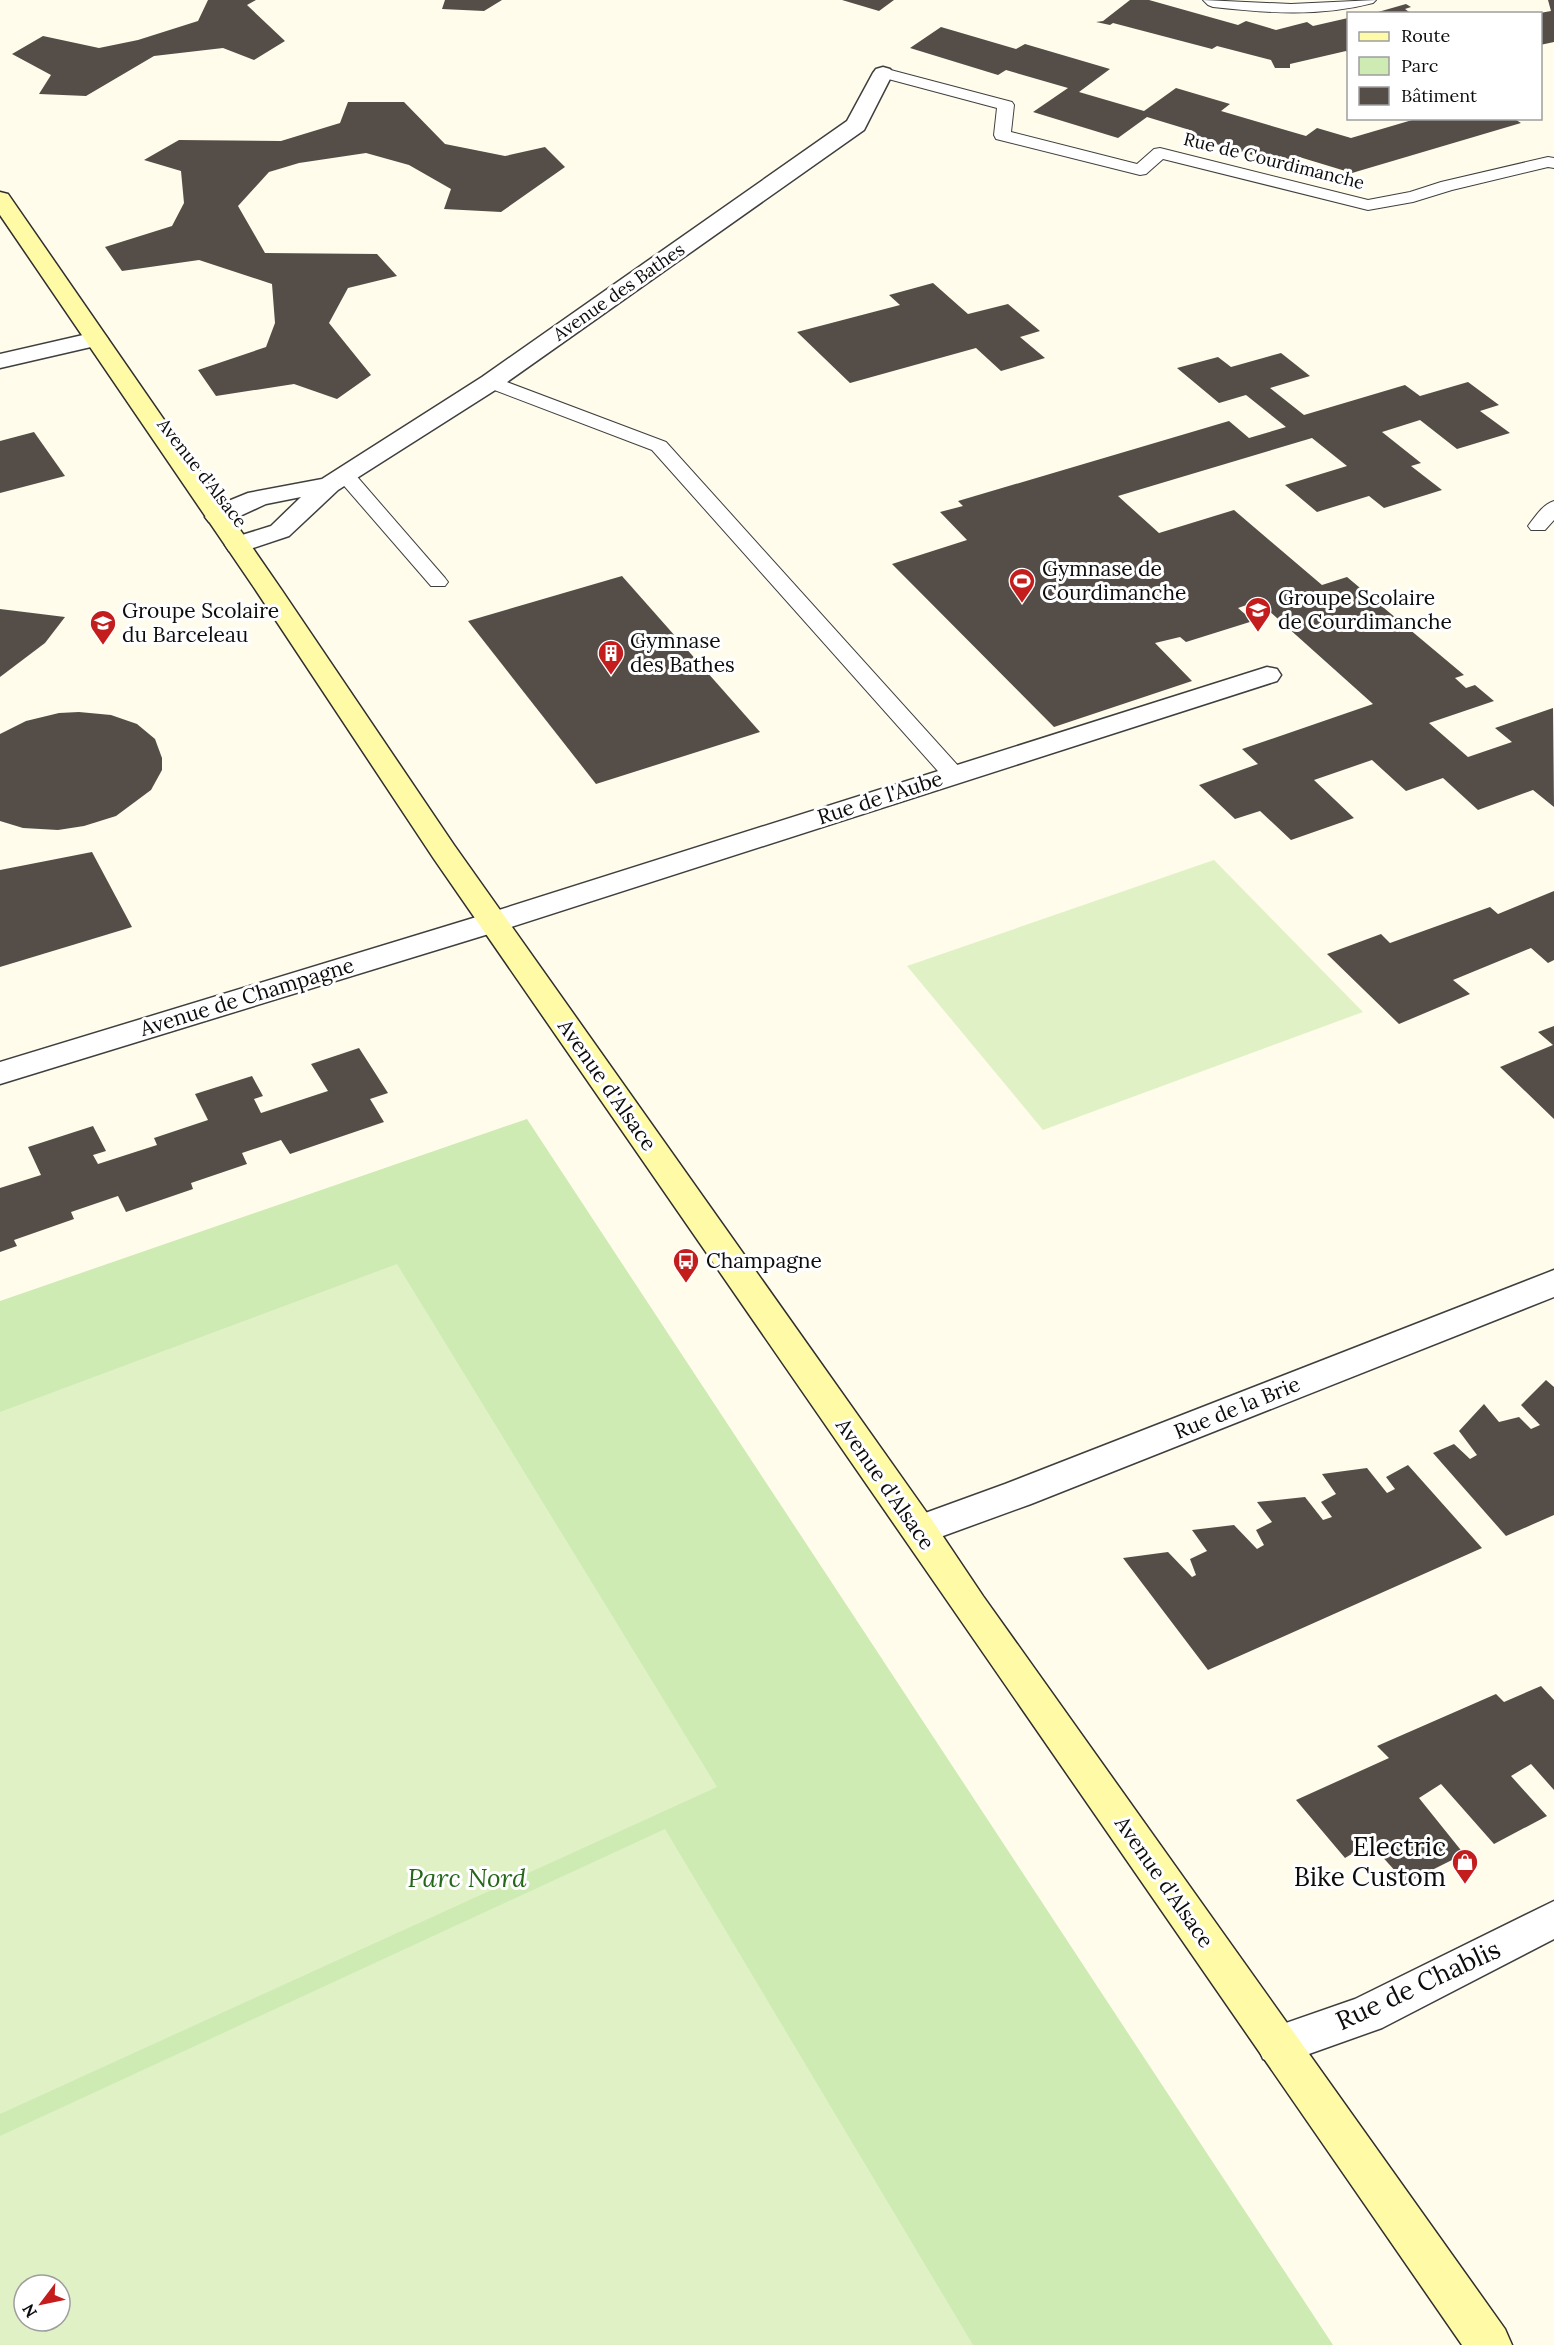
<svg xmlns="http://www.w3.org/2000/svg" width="1554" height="2345" viewBox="0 0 1554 2345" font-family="Lora,serif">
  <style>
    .green { fill: #cdebb3; fill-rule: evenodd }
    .pitch { fill: #e0f2c5; fill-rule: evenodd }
    .building { fill: #554e48 }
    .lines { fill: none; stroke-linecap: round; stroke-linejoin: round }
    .lane-casing { stroke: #3f3f3f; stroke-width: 2 }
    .street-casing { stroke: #3f3f3f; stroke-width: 3 }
    .secondary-casing { stroke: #2e2e2e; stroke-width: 3 }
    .lane { fill: #fff; fill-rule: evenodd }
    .street { fill: #fff; fill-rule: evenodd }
    .secondary { fill: #fffaa6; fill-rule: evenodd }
    .labels { text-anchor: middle; stroke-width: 6; stroke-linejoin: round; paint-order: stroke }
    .far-street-label { font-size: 18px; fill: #0c0c0c; stroke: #fff }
    .poi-label { font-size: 21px; fill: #0c0c0c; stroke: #fff; text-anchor: start }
    .street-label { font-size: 21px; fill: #0c0c0c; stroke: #fff }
    .near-poi-label { font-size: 26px; fill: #0c0c0c; stroke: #fff; text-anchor: end }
    .near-park-label { font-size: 26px; font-style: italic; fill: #256719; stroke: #fff }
    .near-street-label { font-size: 26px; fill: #0c0c0c; stroke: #fff }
  </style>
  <rect width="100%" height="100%" fill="#fffceb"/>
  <!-- green -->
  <path class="green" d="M 527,1119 L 1333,2345 L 0,2345 L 0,1301 ZM 24,2285 L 60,2285 L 60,2321 L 24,2321 Z"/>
  <!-- pitch -->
  <g class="pitch">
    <path d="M 1214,860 L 1363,1012 L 1043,1130 L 907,966 Z"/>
    <path d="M 397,1264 L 717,1787 L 0,2114 L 0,1412 Z"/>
    <path d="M 665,1829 L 973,2345 L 0,2345 L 0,2136 ZM 24,2285 L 60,2285 L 60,2321 L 24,2321 Z"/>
  </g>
  <!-- building -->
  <g class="building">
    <path d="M 208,0 L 256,0 L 247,5 L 285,41 L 254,60 L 223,48 L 154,56 L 86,96 L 39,94 L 51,75 L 12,54 L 43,36 L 99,48 L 138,40 L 198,21 Z"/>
    <path d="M 445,0 L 502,0 L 484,11 L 442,9 Z"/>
    <path d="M 842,0 L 894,0 L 879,11 Z"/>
    <path d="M 1130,0 L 1149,0 L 1238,25 L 1246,21 L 1276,30 L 1307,22 L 1313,26 L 1348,18 L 1348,53 L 1346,51 L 1290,64 L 1290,68 L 1275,68 L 1271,60 L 1217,46 L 1212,49 L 1113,23 L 1110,25 L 1096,22 L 1103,21 Z"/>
    <path d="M 1548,0 L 1554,0 L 1554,42 L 1540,45 L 1540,13 L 1551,11 Z"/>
    <path d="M 1406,4 L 1411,7 L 1405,9 L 1412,14 L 1371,14 Z"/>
    <path d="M 941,27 L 1016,49 L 1025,44 L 1110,69 L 1079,92 L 1144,111 L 1176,88 L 1230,104 L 1221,111 L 1306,136 L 1317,128 L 1351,138 L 1419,118 L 1513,118 L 1521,123 L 1352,173 L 1296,156 L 1284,165 L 1187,135 L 1193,131 L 1147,117 L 1118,138 L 1033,112 L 1068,88 L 1006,70 L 998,75 L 910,48 Z"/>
    <path d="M 348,102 L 404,102 L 445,144 L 505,156 L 545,147 L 565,167 L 501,212 L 444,209 L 451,189 L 409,165 L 366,153 L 299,163 L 269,172 L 238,206 L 265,253 L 377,254 L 397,276 L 348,288 L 329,323 L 371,375 L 337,399 L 294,384 L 216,396 L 198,370 L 266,347 L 275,323 L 272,284 L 199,260 L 122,271 L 105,247 L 172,226 L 184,203 L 181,171 L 144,160 L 179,140 L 281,141 L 340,123 Z"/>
    <path d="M 933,283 L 968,314 L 1008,304 L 1040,331 L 1020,337 L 1045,358 L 1001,371 L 976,348 L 850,383 L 797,332 L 900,305 L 889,295 Z"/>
    <path d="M 1281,353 L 1310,376 L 1270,388 L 1304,415 L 1405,385 L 1420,396 L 1468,382 L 1499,405 L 1480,411 L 1510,433 L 1457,449 L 1420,420 L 1382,432 L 1421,463 L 1411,466 L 1442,490 L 1384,508 L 1369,496 L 1317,512 L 1285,485 L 1347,466 L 1312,438 L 1118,496 L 1159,533 L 1234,510 L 1322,585 L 1347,577 L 1464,675 L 1455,678 L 1466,688 L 1475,685 L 1494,701 L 1429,723 L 1468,757 L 1512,742 L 1495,728 L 1553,708 L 1554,807 L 1533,790 L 1478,810 L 1443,778 L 1406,791 L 1372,760 L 1314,780 L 1354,818 L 1291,840 L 1260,811 L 1235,819 L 1199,785 L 1258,764 L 1242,749 L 1373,704 L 1258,601 L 1238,608 L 1253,621 L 1186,642 L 1180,637 L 1155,643 L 1192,681 L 1054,727 L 892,564 L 967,540 L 940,512 L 963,506 L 958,501 L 1229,421 L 1249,438 L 1286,427 L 1246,395 L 1219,403 L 1177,368 L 1218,357 L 1231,367 Z"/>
    <path d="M 34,432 L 65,476 L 0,493 L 0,441 Z"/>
    <path d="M 622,576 L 760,732 L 596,784 L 468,621 Z"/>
    <path d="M 0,609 L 65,617 L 45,643 L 0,677 Z"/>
    <path d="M 79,712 L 111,715 L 137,724 L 155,739 L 162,758 L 162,770 L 151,790 L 116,816 L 84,826 L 58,830 L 23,828 L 0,821 L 0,734 L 26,721 L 59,713 Z"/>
    <path d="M 92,852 L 132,927 L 0,967 L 0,870 Z"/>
    <path d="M 1554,891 L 1554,960 L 1548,963 L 1531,948 L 1453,980 L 1470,994 L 1399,1024 L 1327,954 L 1381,934 L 1390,943 L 1490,907 L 1498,914 Z"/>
    <path d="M 1554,1026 L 1554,1119 L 1500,1067 L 1553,1045 L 1538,1032 Z"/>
    <path d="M 359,1048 L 388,1093 L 370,1099 L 384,1122 L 290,1154 L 281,1140 L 242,1153 L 247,1164 L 191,1183 L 193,1189 L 126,1212 L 118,1196 L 71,1212 L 74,1219 L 14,1240 L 17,1246 L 0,1252 L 0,1188 L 41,1175 L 28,1147 L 93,1126 L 106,1151 L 93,1155 L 98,1164 L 157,1145 L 154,1138 L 208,1120 L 195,1094 L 252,1076 L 263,1096 L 254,1099 L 261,1113 L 328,1091 L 311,1064 Z"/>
    <path d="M 1546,1380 L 1554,1387 L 1554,1515 L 1506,1536 L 1433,1453 L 1454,1444 L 1470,1459 L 1477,1455 L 1459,1431 L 1484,1404 L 1499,1422 L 1519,1417 L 1531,1429 L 1540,1425 L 1521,1405 Z"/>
    <path d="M 1408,1465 L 1482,1548 L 1208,1670 L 1123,1558 L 1168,1552 L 1192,1577 L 1196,1575 L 1190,1559 L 1207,1551 L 1192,1530 L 1234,1525 L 1257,1549 L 1264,1545 L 1256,1530 L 1272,1522 L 1257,1502 L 1305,1497 L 1323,1520 L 1332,1517 L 1321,1502 L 1336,1494 L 1322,1474 L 1367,1468 L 1387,1493 L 1395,1489 L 1386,1477 Z"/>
    <path d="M 1541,1686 L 1554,1700 L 1554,1790 L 1531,1764 L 1511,1776 L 1547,1816 L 1494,1844 L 1441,1784 L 1419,1798 L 1464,1854 L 1406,1883 L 1370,1843 L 1345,1858 L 1296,1800 L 1389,1758 L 1377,1746 L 1496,1694 L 1504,1702 Z"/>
  </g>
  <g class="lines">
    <!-- lane casing -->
    <g class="lane-casing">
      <g id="lane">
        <path d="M 1203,0 L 1291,4 L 1376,0 L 1373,3 C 1319,17 1268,13 1213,7 L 1208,5 Z"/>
        <path d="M 883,68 L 1012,102 L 1014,105 L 1011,132 L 1137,164 L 1154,149 L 1160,148 L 1368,200 L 1410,192 L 1441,182 L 1548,157 L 1554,158 L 1554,168 L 1548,167 L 1452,190 L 1413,202 L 1368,210 L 1163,159 L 1146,174 L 1140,175 L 996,139 L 994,135 L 997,108 L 877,76 L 875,73 L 877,70 Z"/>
        <path d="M 491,376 L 666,442 L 961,769 L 964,774 L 961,779 L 953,781 L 945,779 L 652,450 L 484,386 L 482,382 L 484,378 Z"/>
        <path d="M 346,470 L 353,472 L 445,578 L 448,582 L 445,586 L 431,586 L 339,480 L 336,476 L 339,472 Z"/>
        <path d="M 1554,501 L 1554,520 L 1545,530 L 1531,530 L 1528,526 C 1535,517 1543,504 1554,501 Z"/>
      </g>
    </g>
    <!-- street casing -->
    <g class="street-casing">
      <g id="street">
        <path d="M 883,67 L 890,69 L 893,73 L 864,130 L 500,387 L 338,490 L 289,536 L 238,553 L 229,551 L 225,545 L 229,539 L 271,526 L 301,497 L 266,504 L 227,522 L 218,525 L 209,522 L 205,517 L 209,512 L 221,504 L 248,493 L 322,479 L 482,377 L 847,121 L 873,73 L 876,69 Z"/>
        <path d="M 96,332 L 104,334 L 108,339 L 104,344 L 0,368 L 0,354 Z"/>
        <path d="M 1267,667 L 1277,669 L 1281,675 L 1277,681 L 505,929 L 0,1084 L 0,1062 L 483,915 Z"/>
        <path d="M 1554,1270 L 1554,1297 L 1031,1504 L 932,1540 L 919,1545 L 906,1540 L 901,1530 L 906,1520 L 1005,1484 Z"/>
        <path d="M 1554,1901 L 1554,1939 L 1382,2028 L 1278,2065 L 1263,2059 L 1257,2045 L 1263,2031 L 1355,1999 Z"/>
      </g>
    </g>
    <!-- secondary casing -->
    <g class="secondary-casing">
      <path id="secondary" d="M 0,192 L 8,194 L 281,589 L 454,845 L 932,1520 L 983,1596 L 1505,2329 L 1512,2345 L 1462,2345 L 434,859 L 255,589 L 0,215 Z"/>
    </g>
    <!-- lane -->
    <use href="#lane" class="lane"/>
    <!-- street -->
    <use href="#street" class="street"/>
    <!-- secondary -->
    <use href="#secondary" class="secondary"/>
  </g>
  <!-- icons -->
  <defs>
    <g id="stadium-pin" transform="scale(1.35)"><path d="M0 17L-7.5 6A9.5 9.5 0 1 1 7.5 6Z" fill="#c31e1d" stroke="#fff"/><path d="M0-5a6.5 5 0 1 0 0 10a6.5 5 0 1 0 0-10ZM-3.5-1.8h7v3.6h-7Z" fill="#fff"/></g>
    <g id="school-pin" transform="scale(1.35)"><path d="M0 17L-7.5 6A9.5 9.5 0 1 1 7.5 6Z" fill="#c31e1d" stroke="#fff"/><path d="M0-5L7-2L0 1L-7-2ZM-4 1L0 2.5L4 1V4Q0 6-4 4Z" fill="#fff"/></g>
    <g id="building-pin" transform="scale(1.35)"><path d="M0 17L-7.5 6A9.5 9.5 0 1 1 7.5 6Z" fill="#c31e1d" stroke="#fff"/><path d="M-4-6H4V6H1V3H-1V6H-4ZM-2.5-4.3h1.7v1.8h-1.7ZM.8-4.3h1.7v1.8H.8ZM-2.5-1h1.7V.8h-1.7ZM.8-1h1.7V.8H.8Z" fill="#fff"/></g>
    <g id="bus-pin" transform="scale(1.35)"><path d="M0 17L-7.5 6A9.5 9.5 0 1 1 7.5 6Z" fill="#c31e1d" stroke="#fff"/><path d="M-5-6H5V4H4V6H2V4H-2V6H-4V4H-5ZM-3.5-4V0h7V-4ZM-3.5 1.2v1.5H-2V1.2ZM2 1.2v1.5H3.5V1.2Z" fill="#fff"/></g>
    <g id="shop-pin" transform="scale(1.35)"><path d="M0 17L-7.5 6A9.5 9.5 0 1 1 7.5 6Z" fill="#c31e1d" stroke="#fff"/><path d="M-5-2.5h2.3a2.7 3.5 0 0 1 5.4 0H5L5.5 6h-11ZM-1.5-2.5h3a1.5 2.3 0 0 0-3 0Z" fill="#fff"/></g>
  </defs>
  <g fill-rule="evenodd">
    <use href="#stadium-pin" x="1022" y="581"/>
    <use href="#school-pin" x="1258" y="610"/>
    <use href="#school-pin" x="103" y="623"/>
    <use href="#building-pin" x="611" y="653"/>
    <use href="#bus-pin" x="686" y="1261"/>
    <use href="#shop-pin" x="1465" y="1862"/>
  </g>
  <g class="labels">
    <!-- far-street labels -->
    <g class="far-street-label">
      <text transform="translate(1274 161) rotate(14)" y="6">Rue de Courdimanche</text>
      <text transform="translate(619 292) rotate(-35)" y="6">Avenue des Bathes</text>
      <text transform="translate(202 473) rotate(52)" y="6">Avenue d'Alsace</text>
    </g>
    <!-- poi labels -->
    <g class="poi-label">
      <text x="1042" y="576">Gymnase de<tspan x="1042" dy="24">Courdimanche</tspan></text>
      <text x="1278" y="605">Groupe Scolaire<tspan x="1278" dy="24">de Courdimanche</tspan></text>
      <text x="122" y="618">Groupe Scolaire<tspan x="122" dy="24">du Barceleau</tspan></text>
      <text x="630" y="648">Gymnase<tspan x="630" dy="24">des Bathes</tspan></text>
      <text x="706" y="1268">Champagne</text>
    </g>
    <!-- street labels -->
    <g class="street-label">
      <text transform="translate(880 798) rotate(-18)" y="7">Rue de l'Aube</text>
      <text transform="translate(247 997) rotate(-17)" y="7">Avenue de Champagne</text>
      <text transform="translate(607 1085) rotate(55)" y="7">Avenue d'Alsace</text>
      <text transform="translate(1237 1408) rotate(-22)" y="7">Rue de la Brie</text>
      <text transform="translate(885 1484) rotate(55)" y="7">Avenue d'Alsace</text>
      <text transform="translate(1164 1882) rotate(55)" y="7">Avenue d'Alsace</text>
    </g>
    <!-- near-poi labels -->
    <g class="near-poi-label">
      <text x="1446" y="1856">Electric<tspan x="1446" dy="30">Bike Custom</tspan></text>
    </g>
    <!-- near-park labels -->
    <g class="near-park-label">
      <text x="467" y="1887">Parc Nord</text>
    </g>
    <!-- near-street labels -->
    <g class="near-street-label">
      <text transform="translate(1418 1985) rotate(-25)" y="9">Rue de Chablis</text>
    </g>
  </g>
  <!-- legend -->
  <rect x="1347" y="12" width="195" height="108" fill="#ffffff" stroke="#9e9e9e" stroke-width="1.5"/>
  <rect x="1359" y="32" width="30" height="9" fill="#fffaa6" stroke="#9e9e9e" stroke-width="1.5"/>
  <text x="1401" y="42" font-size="18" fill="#0c0c0c">Route</text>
  <rect x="1359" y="57" width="30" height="18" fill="#cdebb3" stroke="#9e9e9e" stroke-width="1.5"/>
  <text x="1401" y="72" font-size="18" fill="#0c0c0c">Parc</text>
  <rect x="1359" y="87" width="30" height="18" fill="#554e48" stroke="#9e9e9e" stroke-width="1.5"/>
  <text x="1401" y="102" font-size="18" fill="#0c0c0c">Bâtiment</text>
  <!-- north arrow -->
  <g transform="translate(42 2303) rotate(238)"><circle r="28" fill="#ffffff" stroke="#9e9e9e" stroke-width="1.5"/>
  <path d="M0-4.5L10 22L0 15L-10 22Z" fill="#c31e1d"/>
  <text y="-9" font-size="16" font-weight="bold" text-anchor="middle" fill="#0c0c0c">N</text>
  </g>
</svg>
